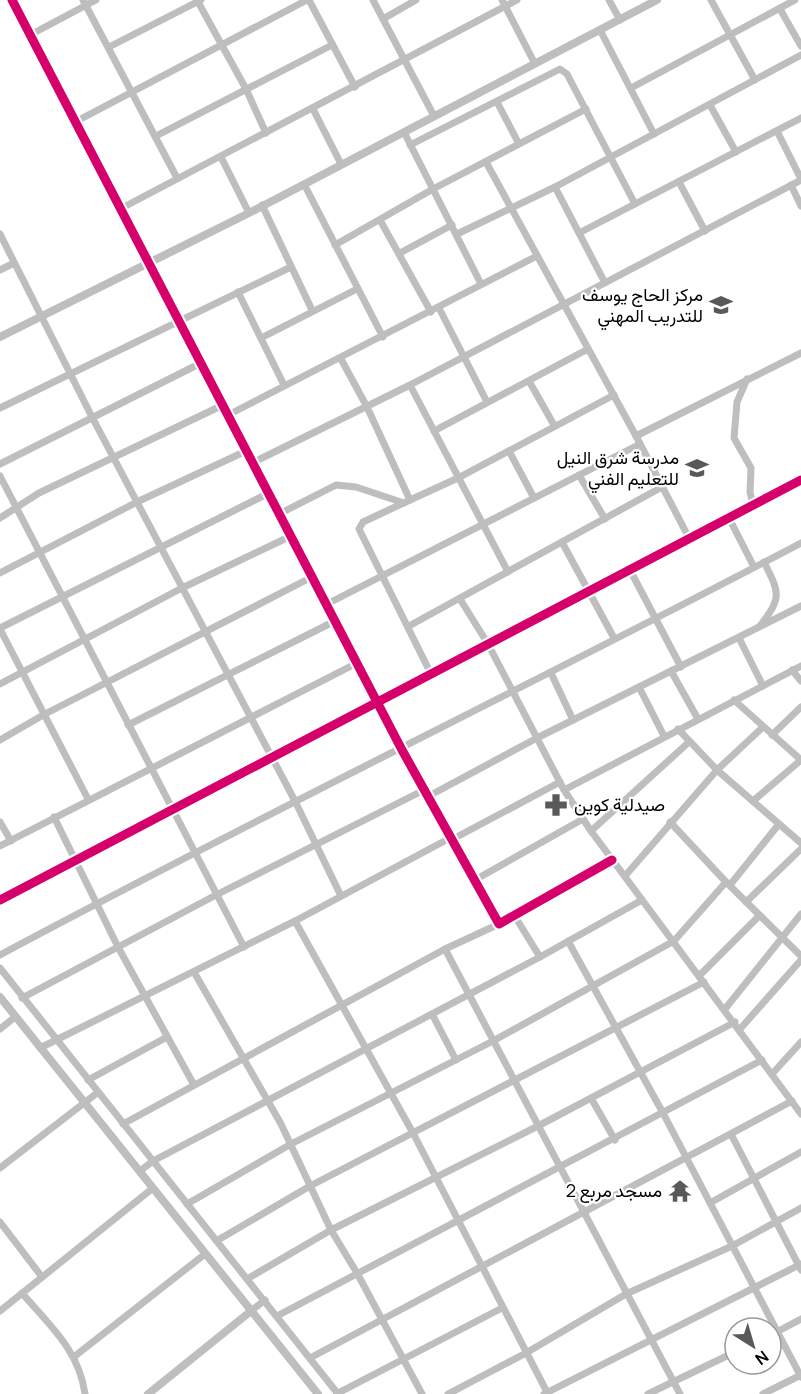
<svg xmlns="http://www.w3.org/2000/svg" width="801" height="1394" viewBox="0 0 801 1394" font-family="Manrope,Vazirmatn,sans-serif">
  <style>
    .lines { fill: none; stroke-linecap: round; stroke-linejoin: round }
    .minor { stroke: #bebebe; stroke-width: 7 }
    .tertiary { stroke: #bebebe; stroke-width: 8 }
    .cycleway-casing { stroke: #fff; stroke-width: 13 }
    .cycleway { stroke: #d6006c; stroke-width: 9 }
    .labels { text-anchor: middle; stroke-width: 4.5; stroke-linejoin: round; paint-order: stroke }
    .poi-label { font-size: 18px; fill: #000; stroke: #fff; text-anchor: end }
  </style>
  <rect width="100%" height="100%" fill="#fff"/>
  <g class="lines">
    <!-- minor -->
    <g class="minor">
      <path d="M 12,0 L 402,750 L 499,924 L 612,860"/>
      <path d="M 83,0 L 177,178"/>
      <path d="M 197,0 L 246,89 L 266,133"/>
      <path d="M 309,0 L 355,87"/>
      <path d="M 373,0 L 434,116"/>
      <path d="M 502,0 L 535,64"/>
      <path d="M 609,0 L 620,20"/>
      <path d="M 711,0 L 755,80"/>
      <path d="M 780,9 L 801,46"/>
      <path d="M 383,19 L 416,0"/>
      <path d="M 600,30 L 654,134"/>
      <path d="M 30,35 L 96,0"/>
      <path d="M 109,47 L 201,0"/>
      <path d="M 631,88 L 795,0"/>
      <path d="M 497,102 L 519,144"/>
      <path d="M 710,105 L 736,152"/>
      <path d="M 313,109 L 341,164"/>
      <path d="M 75,122 L 307,0"/>
      <path d="M 777,131 L 801,179"/>
      <path d="M 404,132 L 481,284"/>
      <path d="M 156,136 L 332,45"/>
      <path d="M 410,145 L 560,69 L 567,74 L 635,204"/>
      <path d="M 221,157 L 249,213"/>
      <path d="M 486,162 L 636,436 L 690,540"/>
      <path d="M 679,182 L 705,231"/>
      <path d="M 304,184 L 383,337"/>
      <path d="M 791,185 L 801,206"/>
      <path d="M 555,187 L 604,281"/>
      <path d="M 262,205 L 312,310"/>
      <path d="M 120,209 L 517,0"/>
      <path d="M 380,220 L 431,312"/>
      <path d="M 579,233 L 801,118"/>
      <path d="M 0,234 L 92,417 L 295,801 L 341,896"/>
      <path d="M 457,234 L 555,187 L 801,55"/>
      <path d="M 335,245 L 433,189 L 586,109"/>
      <path d="M 400,253 L 452,225"/>
      <path d="M 0,270 L 14,263"/>
      <path d="M 238,292 L 284,385"/>
      <path d="M 439,308 L 487,402"/>
      <path d="M 261,338 L 357,289"/>
      <path d="M 341,359 L 367,407 L 410,500 L 363,522 L 359,529 L 431,674"/>
      <path d="M 747,379 L 737,402 L 734,438 L 751,468 L 750,492 L 753,505"/>
      <path d="M 529,381 L 554,425"/>
      <path d="M 410,385 L 508,572"/>
      <path d="M 0,408 L 291,267"/>
      <path d="M 228,415 L 537,256"/>
      <path d="M 434,431 L 588,349"/>
      <path d="M 636,436 L 801,353"/>
      <path d="M 509,451 L 534,498"/>
      <path d="M 252,463 L 410,385 L 801,180"/>
      <path d="M 0,464 L 201,363"/>
      <path d="M 579,475 L 605,519"/>
      <path d="M 0,476 L 244,947"/>
      <path d="M 410,500 L 458,478 L 614,395"/>
      <path d="M 279,514 L 336,485 L 356,487 L 404,503"/>
      <path d="M 0,518 L 39,493 L 223,405"/>
      <path d="M 729,518 L 754,567"/>
      <path d="M 563,544 L 614,638"/>
      <path d="M 630,570 L 681,667"/>
      <path d="M 0,573 L 139,501 L 246,451"/>
      <path d="M 460,599 L 488,644 L 564,790"/>
      <path d="M 327,604 L 640,444"/>
      <path d="M 409,626 L 662,487"/>
      <path d="M 760,626 C 782,597 780,594 764,562"/>
      <path d="M 0,628 L 269,493"/>
      <path d="M 0,629 L 88,799"/>
      <path d="M 739,638 L 763,686"/>
      <path d="M 801,666 L 564,790 L 591,831 L 801,1114"/>
      <path d="M 792,670 L 801,681"/>
      <path d="M 671,671 L 698,719"/>
      <path d="M 551,673 L 573,720"/>
      <path d="M 0,684 L 182,588 L 291,536"/>
      <path d="M 639,687 L 664,736"/>
      <path d="M 734,700 L 801,760"/>
      <path d="M 128,725 L 335,621"/>
      <path d="M 678,729 L 717,770 L 801,843"/>
      <path d="M 772,735 L 801,707"/>
      <path d="M 0,740 L 45,714 L 312,577"/>
      <path d="M 427,797 L 537,738 L 801,606"/>
      <path d="M 753,801 L 801,760"/>
      <path d="M 54,817 L 118,947 L 194,1085"/>
      <path d="M 0,822 L 11,841"/>
      <path d="M 670,822 L 726,882 L 801,956"/>
      <path d="M 591,831 L 689,742"/>
      <path d="M 451,840 L 560,782"/>
      <path d="M 0,846 L 357,663"/>
      <path d="M 625,876 L 717,770 L 763,727"/>
      <path d="M 473,881 L 583,819"/>
      <path d="M 730,885 L 779,824"/>
      <path d="M 0,900 L 801,480"/>
      <path d="M 746,902 L 801,849"/>
      <path d="M 514,915 L 540,957"/>
      <path d="M 295,921 L 413,1133 L 548,1394"/>
      <path d="M 568,941 L 663,1113 L 801,1377"/>
      <path d="M 445,949 L 680,1394"/>
      <path d="M 0,955 C 265,813 535,683 801,543"/>
      <path d="M 0,968 L 338,1394"/>
      <path d="M 194,972 L 281,1124 L 331,1230 L 357,1273 L 422,1394"/>
      <path d="M 699,976 L 759,916"/>
      <path d="M 22,998 L 216,895 L 424,790"/>
      <path d="M 725,1009 L 801,914"/>
      <path d="M 432,1014 L 456,1060"/>
      <path d="M 0,1029 L 15,1017"/>
      <path d="M 740,1029 L 801,960"/>
      <path d="M 40,1048 L 295,921 L 450,838"/>
      <path d="M 772,1074 L 801,1042"/>
      <path d="M 88,1080 L 167,1037"/>
      <path d="M 591,1098 L 615,1140"/>
      <path d="M 123,1124 L 445,949 L 499,924"/>
      <path d="M 731,1134 L 801,1270"/>
      <path d="M 0,1168 L 97,1093"/>
      <path d="M 140,1171 L 153,1161 L 540,957 L 642,900"/>
      <path d="M 710,1203 L 801,1152"/>
      <path d="M 187,1204 L 291,1144 L 493,1041 L 674,941 L 726,882"/>
      <path d="M 0,1222 L 42,1277"/>
      <path d="M 218,1240 L 310,1186 L 704,982"/>
      <path d="M 247,1279 L 331,1230 L 538,1126 L 735,1022"/>
      <path d="M 22,1293 C 50,1326 79,1350 85,1394"/>
      <path d="M 0,1311 L 153,1188"/>
      <path d="M 251,1311 L 265,1300"/>
      <path d="M 277,1316 L 762,1060"/>
      <path d="M 771,1335 L 801,1319"/>
      <path d="M 75,1356 L 205,1254"/>
      <path d="M 310,1358 L 792,1101"/>
      <path d="M 338,1393 L 502,1308"/>
      <path d="M 448,1394 L 526,1353 L 626,1294 L 732,1246 L 801,1208"/>
      <path d="M 544,1394 L 801,1264"/>
      <path d="M 648,1394 L 735,1352"/>
      <path d="M 763,1394 L 801,1375"/>
    </g>
    <!-- tertiary -->
    <g class="tertiary">
      <path d="M 0,337 L 249,213 L 657,0"/>
      <path d="M 0,997 L 318,1394"/>
      <path d="M 148,1394 L 251,1311"/>
    </g>
    <!-- cycleway casing -->
    <g class="cycleway-casing">
      <g id="cycleway">
        <path d="M 12,0 L 402,750 L 499,924 L 612,860"/>
        <path d="M 0,900 L 801,480"/>
      </g>
    </g>
    <!-- cycleway -->
    <use href="#cycleway" class="cycleway"/>
  </g>
  <!-- icons -->
  <defs>
    <g id="school-bare" transform="scale(1.8)"><path d="M0-5L7-2L0 1L-7-2ZM-4 1L0 2.5L4 1V4Q0 6-4 4Z" fill="#595959" stroke="#fff" stroke-width="2.5" paint-order="stroke"/></g>
    <g id="pharmacy-bare" transform="scale(1.8)"><path d="M-2-6h4v4h4v4h-4v4h-4v-4h-4v-4h4Z" fill="#595959" stroke="#fff" stroke-width="2.5" paint-order="stroke"/></g>
    <g id="temple-bare" transform="scale(1.8)"><path d="M0-6L5-2H3V0L6.5 2.5H4V6H1.5V3h-3V6H-4V2.5H-6.5L-3 0V-2H-5Z" fill="#595959" stroke="#fff" stroke-width="2.5" paint-order="stroke"/></g>
  </defs>
  <g fill-rule="evenodd">
    <use href="#school-bare" x="721" y="305"/>
    <use href="#school-bare" x="697" y="468"/>
    <use href="#pharmacy-bare" x="556" y="805"/>
    <use href="#temple-bare" x="680" y="1191"/>
  </g>
  <g class="labels">
    <!-- poi labels -->
    <g class="poi-label">
      <text x="703" y="301">مركز الحاج يوسف<tspan x="703" dy="21">للتدريب المهني</tspan></text>
      <text x="679" y="464">مدرسة شرق النيل<tspan x="679" dy="21">للتعليم الفني</tspan></text>
      <text x="574" y="811" text-anchor="start">صيدلية كوين</text>
      <text x="662" y="1197">مسجد مربع 2</text>
    </g>
  </g>
  <!-- north arrow -->
  <g transform="translate(753 1346) rotate(143)"><circle r="28" fill="#ffffff" stroke="#999999" stroke-width="1.5"/>
  <path d="M0-4.5L10 22L0 15L-10 22Z" fill="#595959"/>
  <text y="-9" font-size="16" font-weight="bold" text-anchor="middle" fill="#000000">N</text>
  </g>
</svg>
